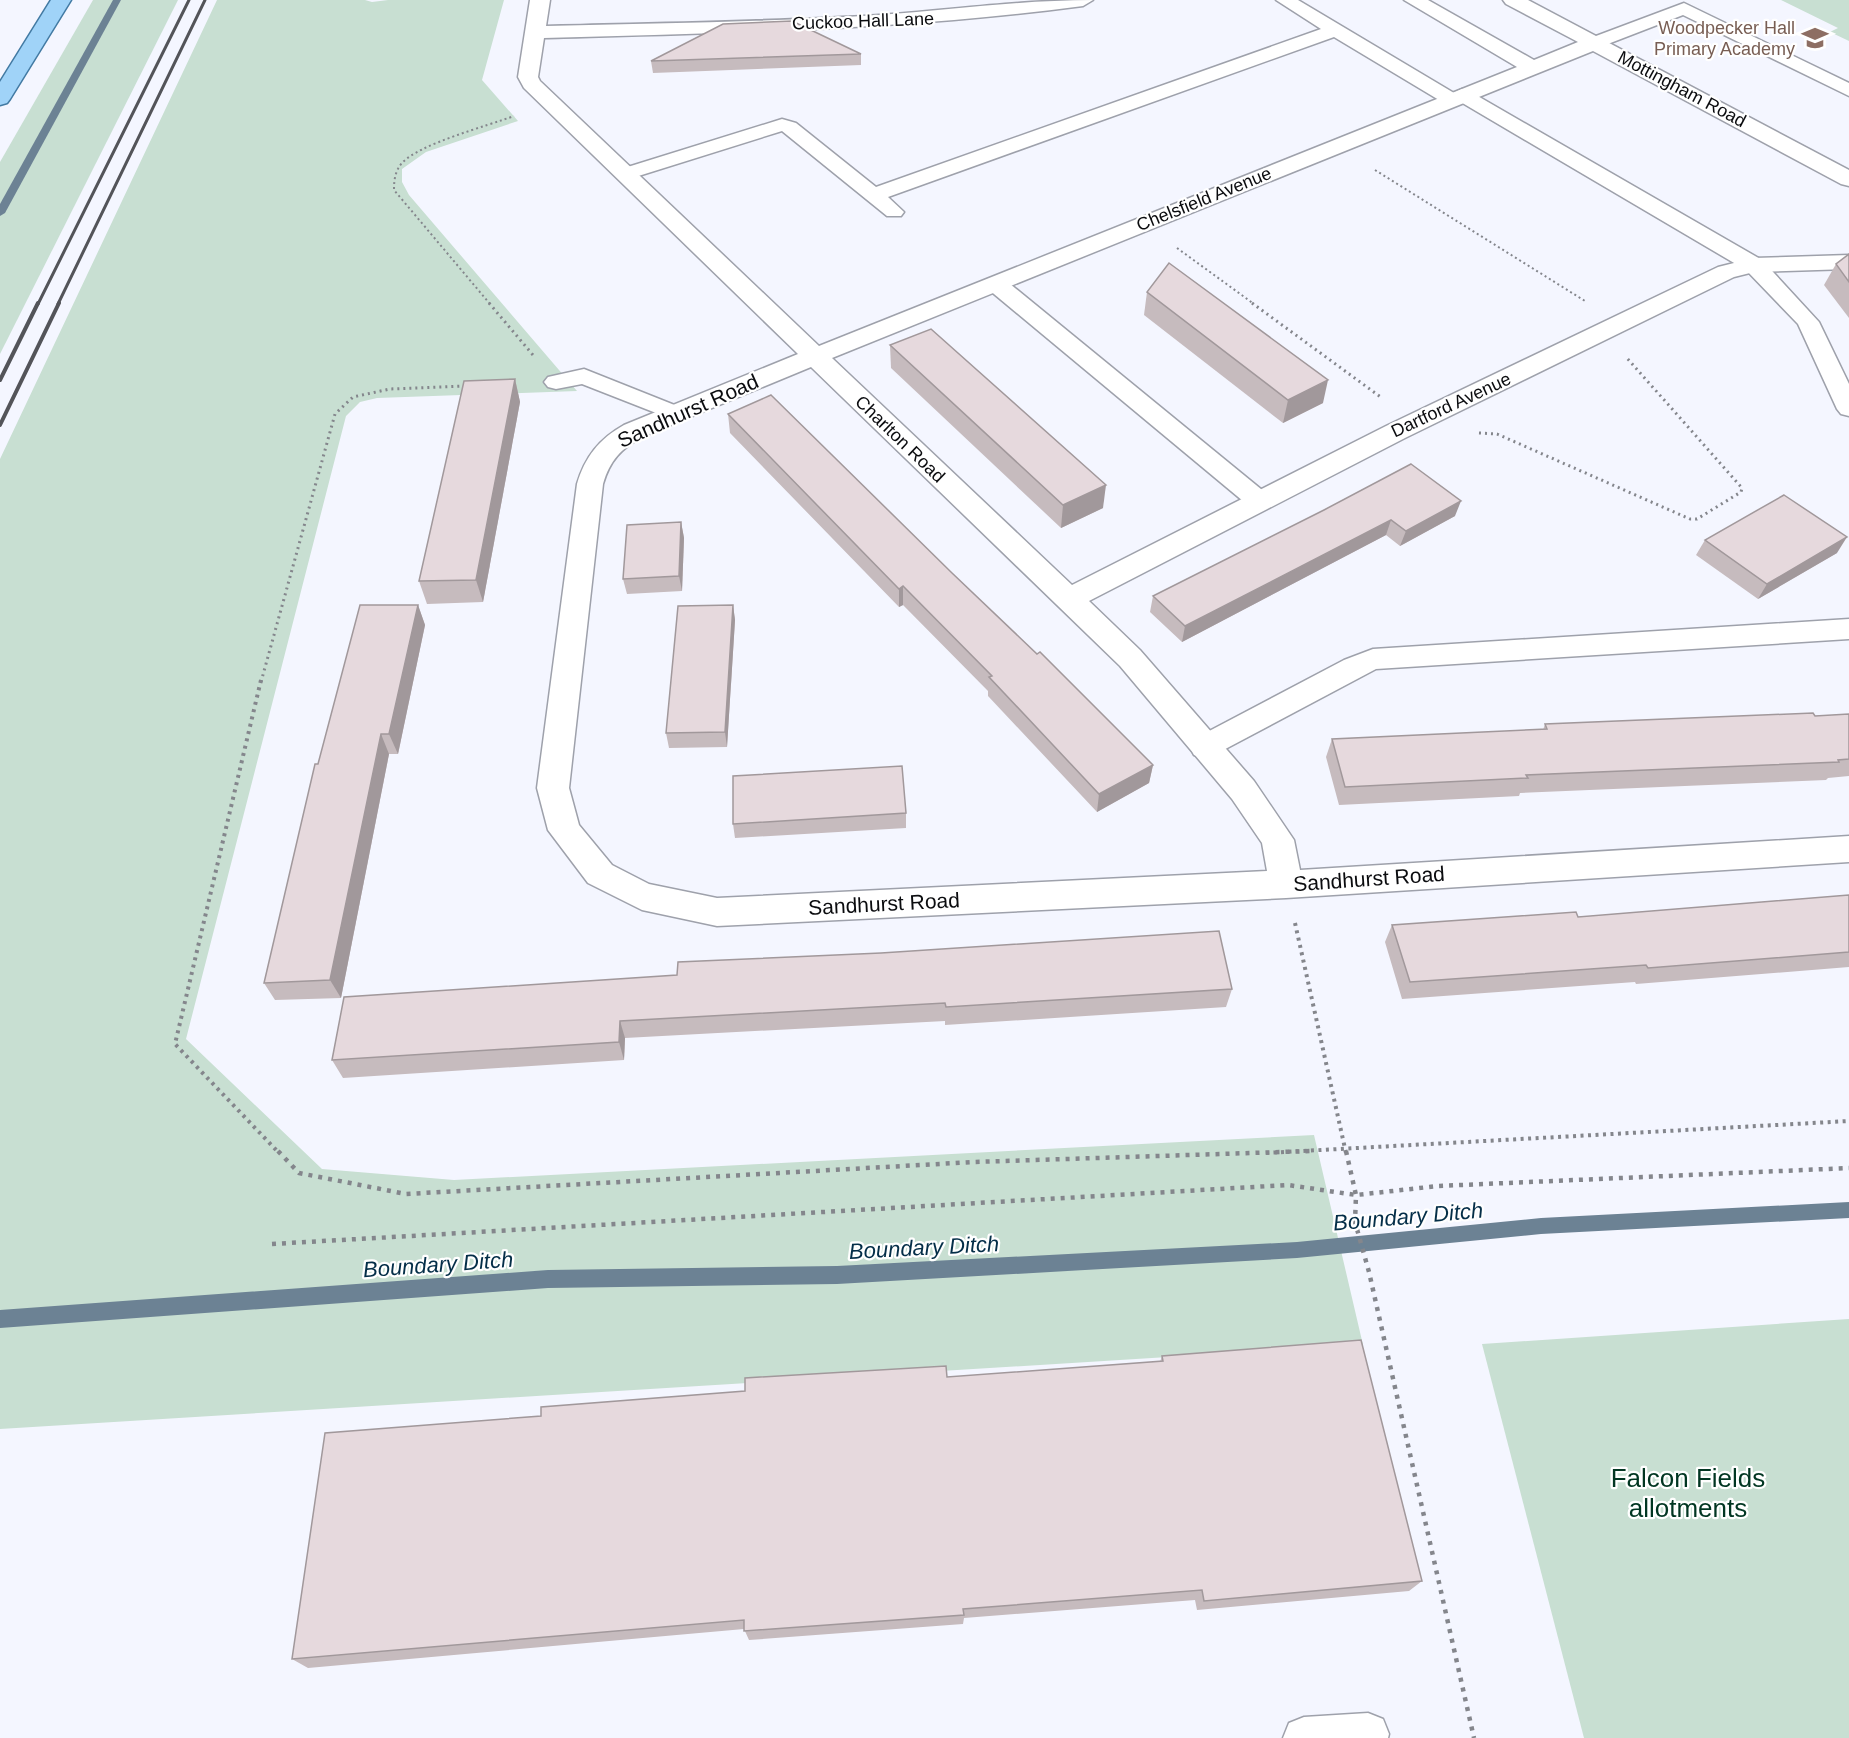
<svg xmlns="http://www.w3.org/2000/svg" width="1849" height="1738" viewBox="0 0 1849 1738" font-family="Helvetica,sans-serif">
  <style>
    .green { fill: #c8dfd2 }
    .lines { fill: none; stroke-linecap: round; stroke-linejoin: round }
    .stream { fill: #6c8294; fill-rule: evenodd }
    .lane-casing { stroke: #9ea1ab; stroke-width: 3 }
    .street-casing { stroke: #9ea1ab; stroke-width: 3 }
    .primary-casing { stroke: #427aa3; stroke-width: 3 }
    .path-far3 { stroke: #84868c; stroke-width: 2; stroke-dasharray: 2 3; stroke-linecap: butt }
    .path-far2 { stroke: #84868c; stroke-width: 3; stroke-dasharray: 2 4; stroke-linecap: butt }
    .path-far1 { stroke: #84868c; stroke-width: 4; stroke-dasharray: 3 4.5; stroke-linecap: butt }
    .path { stroke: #84868c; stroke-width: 4.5; stroke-dasharray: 4 6; stroke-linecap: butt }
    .lane { fill: #fff; fill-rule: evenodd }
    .street { fill: #fff; fill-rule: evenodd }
    .primary { fill: #a0d3f8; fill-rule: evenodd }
    .rail-far1 { stroke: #535459; stroke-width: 3 }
    .rail { stroke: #535459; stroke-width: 4 }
    .wall { fill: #c6bbbe }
    .shaded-wall { fill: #a1989b }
    .building { fill: #e6d9dd; stroke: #a1989b; stroke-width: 1.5 }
    .labels { text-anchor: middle; stroke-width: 4.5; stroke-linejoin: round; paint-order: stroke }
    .far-street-label { font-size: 18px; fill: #0b0c0f; stroke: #fff }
    .far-education-label { font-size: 18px; fill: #785e54; stroke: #fff; text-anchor: end }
    .street-label { font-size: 21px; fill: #0b0c0f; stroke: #fff }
    .water-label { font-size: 22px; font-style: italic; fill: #042e48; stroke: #fff }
    .near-park-label { font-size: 26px; fill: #013622; stroke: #fff }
  </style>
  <rect width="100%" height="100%" fill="#f4f6ff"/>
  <!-- green -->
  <g class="green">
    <path d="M 93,0 L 178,0 L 0,354 L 0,162 Z"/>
    <path d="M 217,0 L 365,0 L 372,2 L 388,0 L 504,0 L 482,80 L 518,121 L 426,152 L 402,169 L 402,182 L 409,195 L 577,391 L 377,398 L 360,402 L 346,416 L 186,1039 L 322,1169 L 454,1180 L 1314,1135 L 1363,1345 L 0,1429 L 0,459 Z"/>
    <path d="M 1781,0 L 1849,0 L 1849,41 L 1830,32 L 1838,28 Z"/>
    <path d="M 1849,1319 L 1849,1738 L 1584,1738 L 1482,1344 Z"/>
  </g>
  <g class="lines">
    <!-- stream -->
    <g class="stream">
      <path d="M 113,0 L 121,0 L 5,213 L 0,216 L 0,204 Z"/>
      <path d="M 1849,1202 L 1849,1218 L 1541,1234 L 1297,1258 L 837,1284 L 548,1288 L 0,1328 L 0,1310 L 548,1270 L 837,1266 L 1297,1242 L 1541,1218 Z"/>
    </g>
    <!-- lane casing -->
    <g class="lane-casing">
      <g id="lane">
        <path d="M 1276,0 L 1298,0 L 1454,93 L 1462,89 L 1469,91 L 1762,260 L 1819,322 L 1849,384 L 1849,416 L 1841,414 L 1837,409 L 1798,324 L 1746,270 L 1459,101 L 1451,105 L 1444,103 L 1334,37 L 888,197 L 904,212 L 901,216 L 887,216 L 782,131 L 632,178 L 618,178 L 615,174 L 618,170 L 782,119 L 796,123 L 876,187 L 1321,29 Z"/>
        <path d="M 1684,3 L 1849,83 L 1849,96 L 1683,15 L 1600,47 L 1594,48 L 1585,43 L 1588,39 Z"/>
        <path d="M 996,278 L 1004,279 L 1267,494 L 1270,500 L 1267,506 L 1258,508 L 1249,506 L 988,289 L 985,284 L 988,279 Z"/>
        <path d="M 584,369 L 682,408 L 686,413 L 682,418 L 674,420 L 582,384 L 556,389 L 548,387 L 544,382 L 548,377 Z"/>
        <path d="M 1849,619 L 1849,639 L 1376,669 L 1214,755 L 1204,758 L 1194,755 L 1190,747 L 1194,739 L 1344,660 L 1373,649 Z"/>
        <path d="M 1368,1713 L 1383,1719 L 1389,1734 L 1388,1738 L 1283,1738 L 1289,1723 L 1304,1717 Z"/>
      </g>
    </g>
    <!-- street casing -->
    <g class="street-casing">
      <path id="street" d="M 530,0 L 550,0 L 546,26 C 657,23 768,22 879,15 C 950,10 1021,0 1093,0 L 1083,6 C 904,30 724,33 544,38 L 538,77 L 540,81 L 819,346 L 1517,67 L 1404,0 L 1428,0 L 1534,60 L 1578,42 L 1506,4 L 1503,0 L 1528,0 L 1849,170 L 1849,186 L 1841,184 L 1593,51 L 832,358 L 1072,585 L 1386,426 L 1718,267 L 1754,258 L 1849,255 L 1849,269 L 1754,272 L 1734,277 L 1405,438 L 1089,601 L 1140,650 L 1254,781 L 1294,840 L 1300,870 L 1849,836 L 1849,862 L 1286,898 L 717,926 L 642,910 L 588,883 L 548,830 L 537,788 L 577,484 C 585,457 599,439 624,425 L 798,354 L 524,88 L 518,77 ZM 811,367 L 1120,666 L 1232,799 L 1262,843 L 1267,871 L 717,898 L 649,884 L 612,865 L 579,825 L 569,788 L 603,484 C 610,460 621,449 642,437 Z"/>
    </g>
    <!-- primary casing -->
    <g class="primary-casing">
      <path id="primary" d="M 51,0 L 71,0 L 10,99 L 7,103 L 0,105 L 0,82 Z"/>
    </g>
    <!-- path-far3 -->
    <g class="path-far3">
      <path d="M 1375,170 L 1585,301"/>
      <path d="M 1177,248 L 1254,304"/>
      <path d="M 490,304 L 394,190 C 394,180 395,171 402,163 C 419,144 487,126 514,116"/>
    </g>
    <!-- path-far2 -->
    <g class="path-far2">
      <path d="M 489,303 L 533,355"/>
      <path d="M 1252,303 L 1382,398"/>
      <path d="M 1479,433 L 1497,434 L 1690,519 L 1697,519 L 1741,492 L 1742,488 L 1627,358"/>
      <path d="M 261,682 L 335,414 L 353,397 L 390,389 L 466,386"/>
    </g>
    <!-- path-far1 -->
    <g class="path-far1">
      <path d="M 261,680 L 175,1044 L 279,1153"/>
      <path d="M 1295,923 L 1346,1153"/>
      <path d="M 1266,1153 L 1849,1121"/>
    </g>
    <!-- path -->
    <g class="path">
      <path d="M 278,1151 L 299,1173 L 406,1194 L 974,1162 L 1312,1151"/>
      <path d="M 1346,1151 L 1356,1195 L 1355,1222 L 1369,1272 L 1474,1738"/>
      <path d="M 272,1244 L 1288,1185 L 1356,1195 L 1438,1186 L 1849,1168"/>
    </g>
    <!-- lane -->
    <use href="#lane" class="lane"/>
    <!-- street -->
    <use href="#street" class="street"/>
    <!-- primary -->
    <use href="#primary" class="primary"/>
    <!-- rail-far1 -->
    <g class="rail-far1">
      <path d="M 38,304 L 189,0"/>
      <path d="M 58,304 L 205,0"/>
    </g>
    <!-- rail -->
    <g class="rail">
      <path d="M 0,380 L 38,303"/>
      <path d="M 0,425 L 59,303"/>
    </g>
  </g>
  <!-- wall -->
  <g class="wall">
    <path d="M 861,54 L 861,65 L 653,73 L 651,61 Z"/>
    <path d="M 1849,254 L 1849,318 L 1824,285 L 1836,264 Z"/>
    <path d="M 1147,292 L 1323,403 L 1283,423 L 1144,315 Z"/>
    <path d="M 890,345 L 1103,508 L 1061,528 L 891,368 Z"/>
    <path d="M 515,379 L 520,402 L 483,602 L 427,604 L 419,581 Z"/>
    <path d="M 728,414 L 952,573 L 1153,765 L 1149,783 L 1097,812 L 988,696 L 988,691 L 903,605 L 899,607 L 730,433 Z"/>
    <path d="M 1324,510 L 1455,516 L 1400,546 L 1386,535 L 1182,642 L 1150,612 L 1153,596 Z"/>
    <path d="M 681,522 L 684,538 L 682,591 L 627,594 L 623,579 Z"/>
    <path d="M 1705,540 L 1837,553 L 1758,599 L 1696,555 Z"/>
    <path d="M 418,605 L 425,625 L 398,754 L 389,754 L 341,998 L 275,1000 L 264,983 L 318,764 Z"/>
    <path d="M 733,605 L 735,620 L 727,747 L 669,748 L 666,733 Z"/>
    <path d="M 1849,714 L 1849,776 L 1828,778 L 1826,780 L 1520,793 L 1519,796 L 1339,805 L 1326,757 L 1332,739 L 1543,730 L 1545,724 L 1815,716 Z"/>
    <path d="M 906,813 L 906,828 L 735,838 L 733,824 Z"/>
    <path d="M 1849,895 L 1849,967 L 1636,984 L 1635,982 L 1402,999 L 1385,942 L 1392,925 L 1578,917 Z"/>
    <path d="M 1232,989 L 1226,1007 L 945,1025 L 945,1021 L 625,1038 L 624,1060 L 343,1078 L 332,1060 L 344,997 Z"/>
    <path d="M 1162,1356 L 1422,1581 L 1409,1591 L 1197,1610 L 1195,1600 L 964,1618 L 963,1624 L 749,1640 L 744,1629 L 308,1668 L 292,1659 L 541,1416 L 947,1377 L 1160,1362 Z"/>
  </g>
  <!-- shaded-wall -->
  <g class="shaded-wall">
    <path d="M 515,379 L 520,402 L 483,602 L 476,580 Z"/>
    <path d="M 1328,380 L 1323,403 L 1283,423 L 1288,400 Z"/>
    <path d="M 1106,485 L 1103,508 L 1061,528 L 1063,505 Z"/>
    <path d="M 1461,501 L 1455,516 L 1400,546 L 1406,531 Z"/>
    <path d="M 1391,520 L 1386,535 L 1182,642 L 1185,626 Z"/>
    <path d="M 681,522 L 684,538 L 682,591 L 679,576 Z"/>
    <path d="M 1847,537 L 1837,553 L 1758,599 L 1767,584 Z"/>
    <path d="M 903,586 L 903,605 L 899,607 L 899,589 Z"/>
    <path d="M 418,605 L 425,625 L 398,754 L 389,734 Z"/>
    <path d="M 733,605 L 735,620 L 727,747 L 725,732 Z"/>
    <path d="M 381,734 L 389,754 L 341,998 L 330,980 Z"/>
    <path d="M 1153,765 L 1149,783 L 1097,812 L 1099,794 Z"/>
    <path d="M 620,1021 L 625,1038 L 624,1060 L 619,1042 Z"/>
  </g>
  <!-- building -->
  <g class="building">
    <path d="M 792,21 L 861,54 L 651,61 L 723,24 Z"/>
    <path d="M 1849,254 L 1849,282 L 1836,264 Z"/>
    <path d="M 1169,263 L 1328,380 L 1288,400 L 1147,292 Z"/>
    <path d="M 931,329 L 1106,485 L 1063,505 L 890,345 Z"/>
    <path d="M 515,379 L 476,580 L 419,581 L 464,381 Z"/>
    <path d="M 771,395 L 952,573 L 1037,654 L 1040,652 L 1153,765 L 1099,794 L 989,677 L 992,676 L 903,586 L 899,589 L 728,414 Z"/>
    <path d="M 1411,464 L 1461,501 L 1406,531 L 1391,520 L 1185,626 L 1153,596 L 1324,510 Z"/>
    <path d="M 1784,495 L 1847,537 L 1767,584 L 1705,540 Z"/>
    <path d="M 681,522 L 679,576 L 623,579 L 627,525 Z"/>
    <path d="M 360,605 L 418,605 L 389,734 L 381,734 L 330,980 L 264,983 L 315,764 L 318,764 Z"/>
    <path d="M 733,605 L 725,732 L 666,733 L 678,606 Z"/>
    <path d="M 1813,713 L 1815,716 L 1849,714 L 1849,759 L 1838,760 L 1839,762 L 1526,775 L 1528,778 L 1345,787 L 1332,739 L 1547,729 L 1545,724 Z"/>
    <path d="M 902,766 L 906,813 L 733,824 L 733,776 Z"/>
    <path d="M 1849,895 L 1849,952 L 1648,968 L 1646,965 L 1410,982 L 1392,925 L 1576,912 L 1578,917 Z"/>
    <path d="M 1219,931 L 1232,989 L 946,1007 L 945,1003 L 620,1021 L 619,1042 L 332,1060 L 344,997 L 677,975 L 678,962 L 881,953 Z"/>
    <path d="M 1361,1340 L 1422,1581 L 1204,1601 L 1202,1590 L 963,1609 L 964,1615 L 744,1631 L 744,1620 L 292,1659 L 325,1433 L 541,1416 L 541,1407 L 745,1391 L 745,1378 L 946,1366 L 947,1377 L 1163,1361 L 1162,1356 Z"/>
  </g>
  <!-- icons -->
  <defs>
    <g id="school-bare" transform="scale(2.07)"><path d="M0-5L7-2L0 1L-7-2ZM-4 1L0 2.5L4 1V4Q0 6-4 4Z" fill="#8d6e63" stroke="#fff" stroke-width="2.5" paint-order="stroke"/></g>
  </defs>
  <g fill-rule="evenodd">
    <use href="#school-bare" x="1815" y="38"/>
  </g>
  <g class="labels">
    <!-- far-street labels -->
    <g class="far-street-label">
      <text transform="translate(863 21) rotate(-2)" y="6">Cuckoo Hall Lane</text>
      <text transform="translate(1682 89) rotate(28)" y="6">Mottingham Road</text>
      <text transform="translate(1204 199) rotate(-22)" y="6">Chelsfield Avenue</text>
      <text transform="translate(1451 405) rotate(-25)" y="6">Dartford Avenue</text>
      <text transform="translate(900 439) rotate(44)" y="6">Charlton Road</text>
    </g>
    <!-- far-education labels -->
    <g class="far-education-label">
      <text x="1795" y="34">Woodpecker Hall<tspan x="1795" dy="21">Primary Academy</tspan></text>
    </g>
    <!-- street labels -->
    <g class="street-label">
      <text transform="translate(688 411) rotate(-24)" y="7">Sandhurst Road</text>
      <text transform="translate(1369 879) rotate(-4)" y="7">Sandhurst Road</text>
      <text transform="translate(884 904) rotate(-3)" y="7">Sandhurst Road</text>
    </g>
    <!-- water labels -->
    <g class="water-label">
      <text transform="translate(1408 1216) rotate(-5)" y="8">Boundary Ditch</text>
      <text transform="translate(924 1247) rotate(-3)" y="8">Boundary Ditch</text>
      <text transform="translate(438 1264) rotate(-4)" y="8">Boundary Ditch</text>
    </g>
    <!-- near-park labels -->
    <g class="near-park-label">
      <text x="1688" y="1487">Falcon Fields<tspan x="1688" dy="30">allotments</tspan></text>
    </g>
  </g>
</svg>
